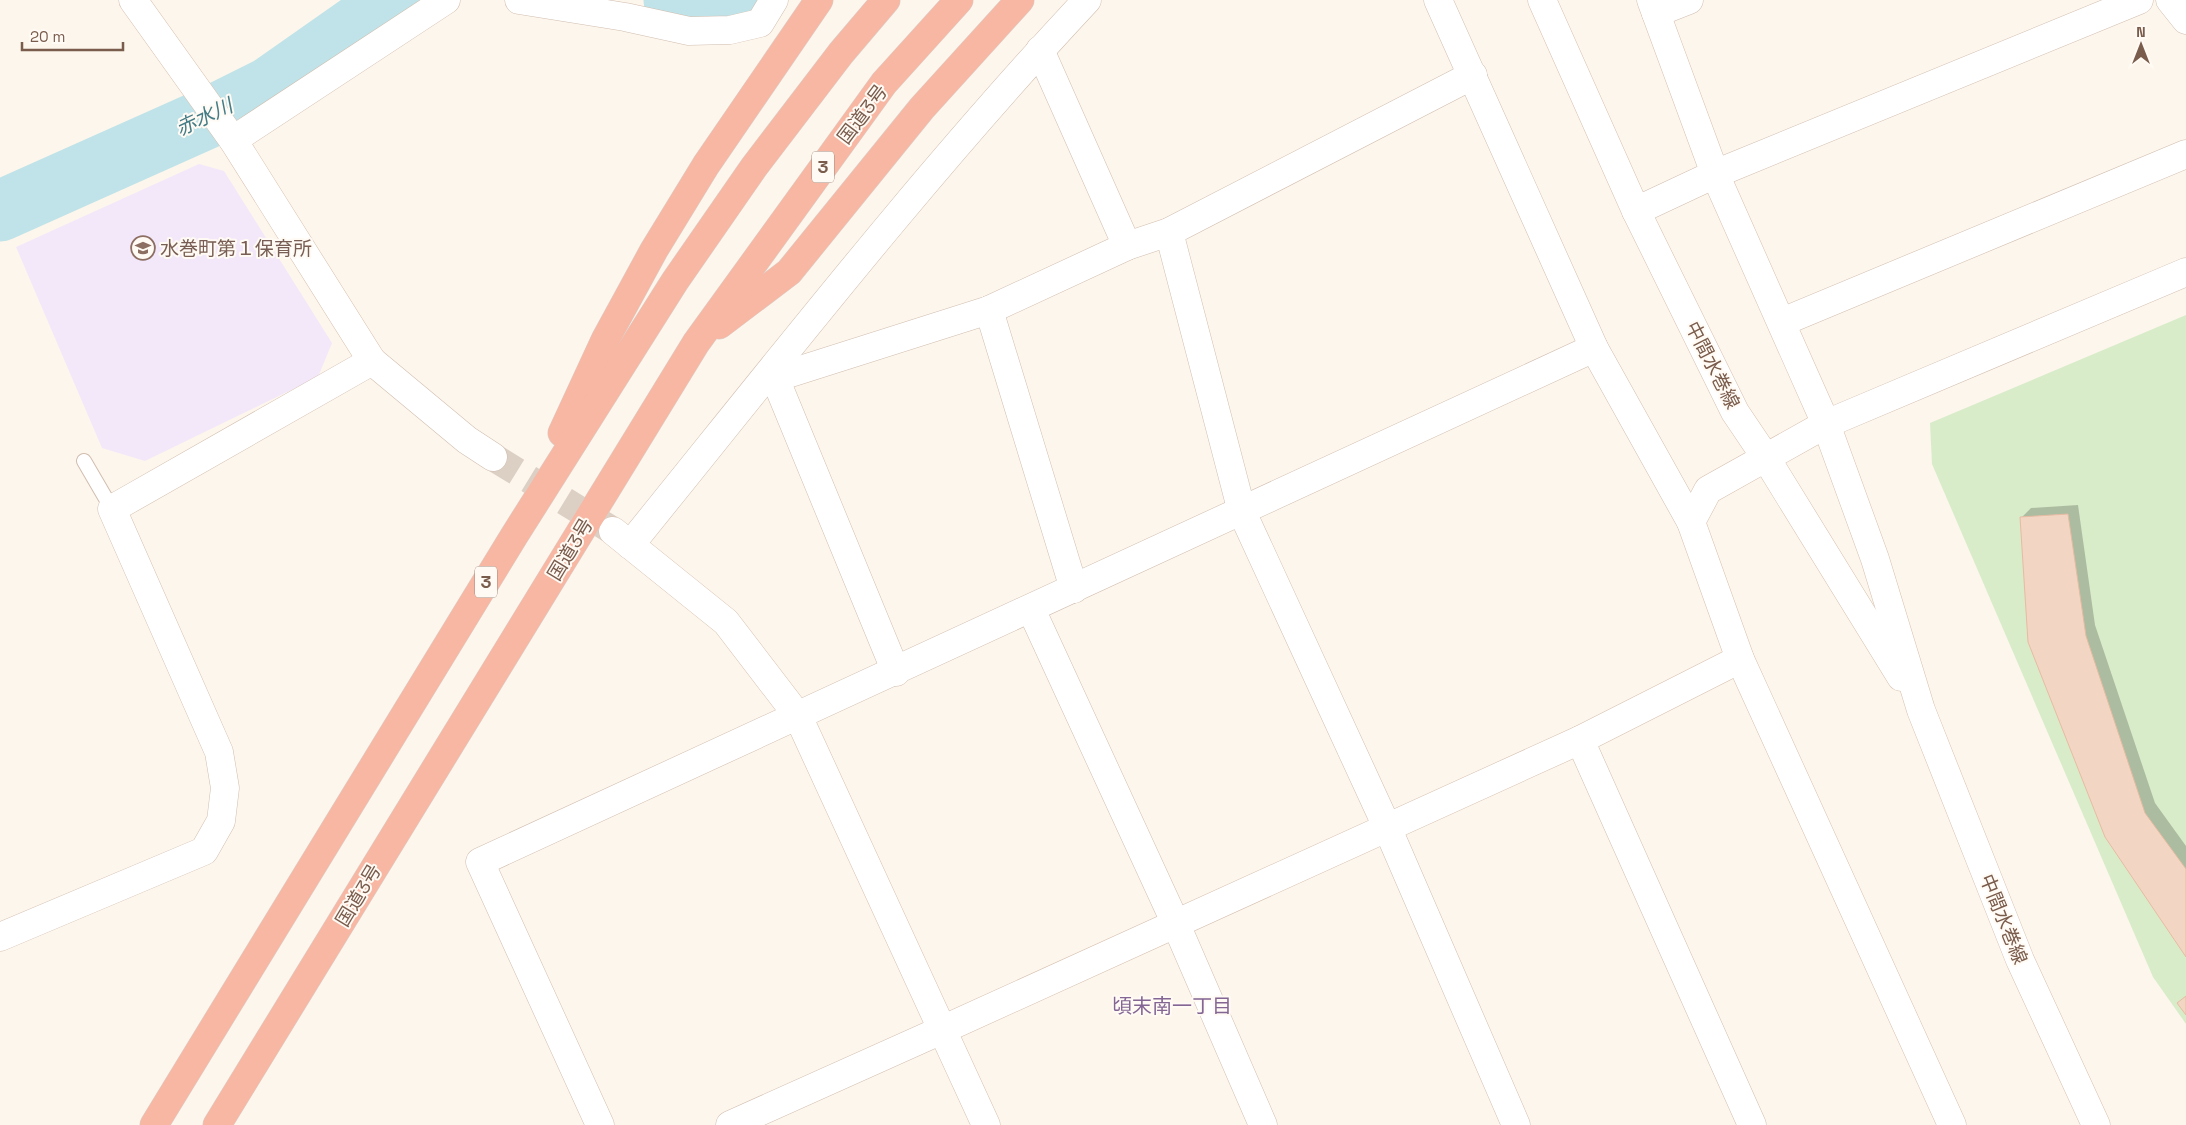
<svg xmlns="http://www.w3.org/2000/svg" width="2186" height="1125" viewBox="0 0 2186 1125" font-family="'Space Grotesk','Noto Sans JP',sans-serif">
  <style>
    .education { fill: #f3e8fa }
    .green { fill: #d8ecc9 }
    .shadow { fill: #0003 }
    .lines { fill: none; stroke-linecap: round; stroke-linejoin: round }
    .river { stroke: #bfe3e8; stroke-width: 61 }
    .building { fill: #f3d5c3; stroke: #e6bba3 }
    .street-tunnel { stroke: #dcd0c4; stroke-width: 28; stroke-dasharray: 28 14; stroke-linecap: butt }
    .lane-casing { stroke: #d1beb0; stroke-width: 16 }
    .street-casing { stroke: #d1beb0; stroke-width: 29 }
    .secondary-casing { stroke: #d6c0b0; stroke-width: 29 }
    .highway-casing { stroke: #dad1cd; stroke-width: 29 }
    .lane { stroke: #fff; stroke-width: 14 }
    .street { stroke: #fff; stroke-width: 28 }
    .secondary { stroke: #fff; stroke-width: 28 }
    .highway { stroke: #f7b7a3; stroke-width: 28 }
    .labels { text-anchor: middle; stroke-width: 4; stroke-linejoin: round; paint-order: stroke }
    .shield { fill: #fffaf3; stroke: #a28b7f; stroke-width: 1 }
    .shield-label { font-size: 18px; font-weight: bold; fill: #7a5c4d }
    .street-label { font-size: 19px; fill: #7a5c4d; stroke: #fffaf3 }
    .education-label { font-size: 19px; fill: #785e54; stroke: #fffaf3; text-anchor: start }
    .water-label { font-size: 20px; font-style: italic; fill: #437c86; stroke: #fffaf3 }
    .neighbourhood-label { font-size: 20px; fill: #846695; stroke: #fffaf3 }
  </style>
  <rect width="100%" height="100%" fill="#fdf6ec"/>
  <!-- education -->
  <path class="education" d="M 199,164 L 224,171 L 332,343 L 318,377 L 145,461 L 102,448 L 16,247 Z"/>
  <!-- green -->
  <path class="green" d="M 2186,315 L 2186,1024 L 2153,977 L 1932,464 L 1930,423 Z"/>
  <!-- shadow -->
  <path class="shadow" d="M 2078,505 L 2095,625 L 2155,803 L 2186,846 L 2186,954 L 2021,518 L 2031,508 Z"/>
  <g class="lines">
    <!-- river -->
    <g class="river">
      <path d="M 674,0 L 719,8 L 746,0"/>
      <path d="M 0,211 L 210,117 L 270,87 L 394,0"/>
    </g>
  </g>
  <!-- building -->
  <g class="building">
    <path d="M 2068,514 L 2086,636 L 2145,813 L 2186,869 L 2186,957 L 2105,837 L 2028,642 L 2020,517 Z"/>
    <path d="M 2186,996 L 2186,1015 L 2177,1003 Z"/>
  </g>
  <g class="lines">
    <!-- street-tunnel -->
    <path class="street-tunnel" d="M 493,457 L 610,529"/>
    <!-- lane casing -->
    <g class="lane-casing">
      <path id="lane" d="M 84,461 L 112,509"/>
    </g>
    <!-- street casing -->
    <g class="street-casing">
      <g id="street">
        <path d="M 519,0 L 625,17 L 689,31 L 730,30 L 760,23 L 774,0"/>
        <path d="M 1438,0 L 1594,348 L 1691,522"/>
        <path d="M 2170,0 L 2186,20"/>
        <path d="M 1656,13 L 1689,0"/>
        <path d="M 1040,50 L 1127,246"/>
        <path d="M 233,140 L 446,0"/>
        <path d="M 1636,211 L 1715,174 L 2139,0"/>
        <path d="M 1169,232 L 1242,512 L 1387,827 L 1516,1125"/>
        <path d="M 989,310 L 1074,589"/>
        <path d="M 1782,322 L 2186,154"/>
        <path d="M 1826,424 L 2186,272"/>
        <path d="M 630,545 C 779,361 925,173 1087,0"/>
        <path d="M 1031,609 L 1175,922 L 1263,1125"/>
        <path d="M 896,672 L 775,378 L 989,310 L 1127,246 L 1169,232 L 1473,75"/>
        <path d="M 1580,740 L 1752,1125"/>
        <path d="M 0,937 L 204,851 L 221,821 L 225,788 L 219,752 L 112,509 L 372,361 L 467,440 L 493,457"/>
        <path d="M 600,1125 L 480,862 L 1594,348"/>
        <path d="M 730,1125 L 944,1029"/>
      </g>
    </g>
    <!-- secondary casing -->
    <g class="secondary-casing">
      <g id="secondary">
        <path d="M 133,0 L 233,140 L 372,361"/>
        <path d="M 1542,0 L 1636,211 L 1735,412 L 1766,458 L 1901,677"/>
        <path d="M 1651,0 L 1715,174 L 1826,424 L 1875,559 L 1921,710 L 2020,960 L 2096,1125"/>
        <path d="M 1826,424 L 1708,490 L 1691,522 L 1740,659 L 1952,1125"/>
        <path d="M 613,531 L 726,622 L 798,716 L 986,1125"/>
        <path d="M 944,1029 L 1580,740 L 1740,659"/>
      </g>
    </g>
    <!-- highway casing -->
    <g class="highway-casing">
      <g id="highway">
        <path d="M 719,325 L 789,272 L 922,108 L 1020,0"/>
        <path d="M 562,433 L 605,340 L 654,250 L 706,165 L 819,0"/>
        <path d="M 154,1125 L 514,536 L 675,281 L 754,167 L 841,53 L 886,0"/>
        <path d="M 217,1125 L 696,343 L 884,83 L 959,0"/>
      </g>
    </g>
    <!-- lane -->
    <use href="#lane" class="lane"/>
    <!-- street -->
    <use href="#street" class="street"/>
    <!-- secondary -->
    <use href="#secondary" class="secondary"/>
    <!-- highway -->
    <use href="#highway" class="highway"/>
  </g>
  <!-- icons -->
  <defs>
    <g id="school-ring" transform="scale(1.25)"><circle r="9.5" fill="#fffaf3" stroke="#8d6e63" stroke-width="1.5"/><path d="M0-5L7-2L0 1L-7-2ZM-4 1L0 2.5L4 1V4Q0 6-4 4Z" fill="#8d6e63"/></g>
  </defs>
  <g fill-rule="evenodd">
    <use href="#school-ring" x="143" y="248"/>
  </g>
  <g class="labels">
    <!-- shield labels -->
    <g class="shield">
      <rect x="812" y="151.5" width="22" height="31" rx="4"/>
      <rect x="475" y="566.5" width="22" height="31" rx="4"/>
    </g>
    <g class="shield-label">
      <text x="823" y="173">3</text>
      <text x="486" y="588">3</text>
    </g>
    <!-- street labels -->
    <g class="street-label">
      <text transform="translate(862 114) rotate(-53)" y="7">国道3号</text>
      <text transform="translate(1713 365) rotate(63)" y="7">中間水巻線</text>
      <text transform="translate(570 549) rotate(-59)" y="7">国道3号</text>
      <text transform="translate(358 895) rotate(-59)" y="7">国道3号</text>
      <text transform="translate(2004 919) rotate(68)" y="7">中間水巻線</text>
    </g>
    <!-- education labels -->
    <g class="education-label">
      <text x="160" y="255">水巻町第１保育所</text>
    </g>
    <!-- water labels -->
    <g class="water-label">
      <text transform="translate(204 117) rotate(-25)" y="7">赤水川</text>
    </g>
    <!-- neighbourhood labels -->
    <g class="neighbourhood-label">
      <text x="1172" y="1013">頃末南一丁目</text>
    </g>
  </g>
  <!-- north arrow -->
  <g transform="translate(2141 45)" stroke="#fffaf3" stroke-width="4" paint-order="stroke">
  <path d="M0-4L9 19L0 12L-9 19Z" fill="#7a5c4d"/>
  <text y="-8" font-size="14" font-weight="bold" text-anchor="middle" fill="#7a5c4d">N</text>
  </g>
  <!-- scale -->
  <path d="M22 42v8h101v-8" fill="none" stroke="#7a5c4d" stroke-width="2.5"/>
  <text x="30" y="42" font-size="15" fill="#7a5c4d" stroke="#fffaf3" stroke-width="4" paint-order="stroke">20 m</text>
</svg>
